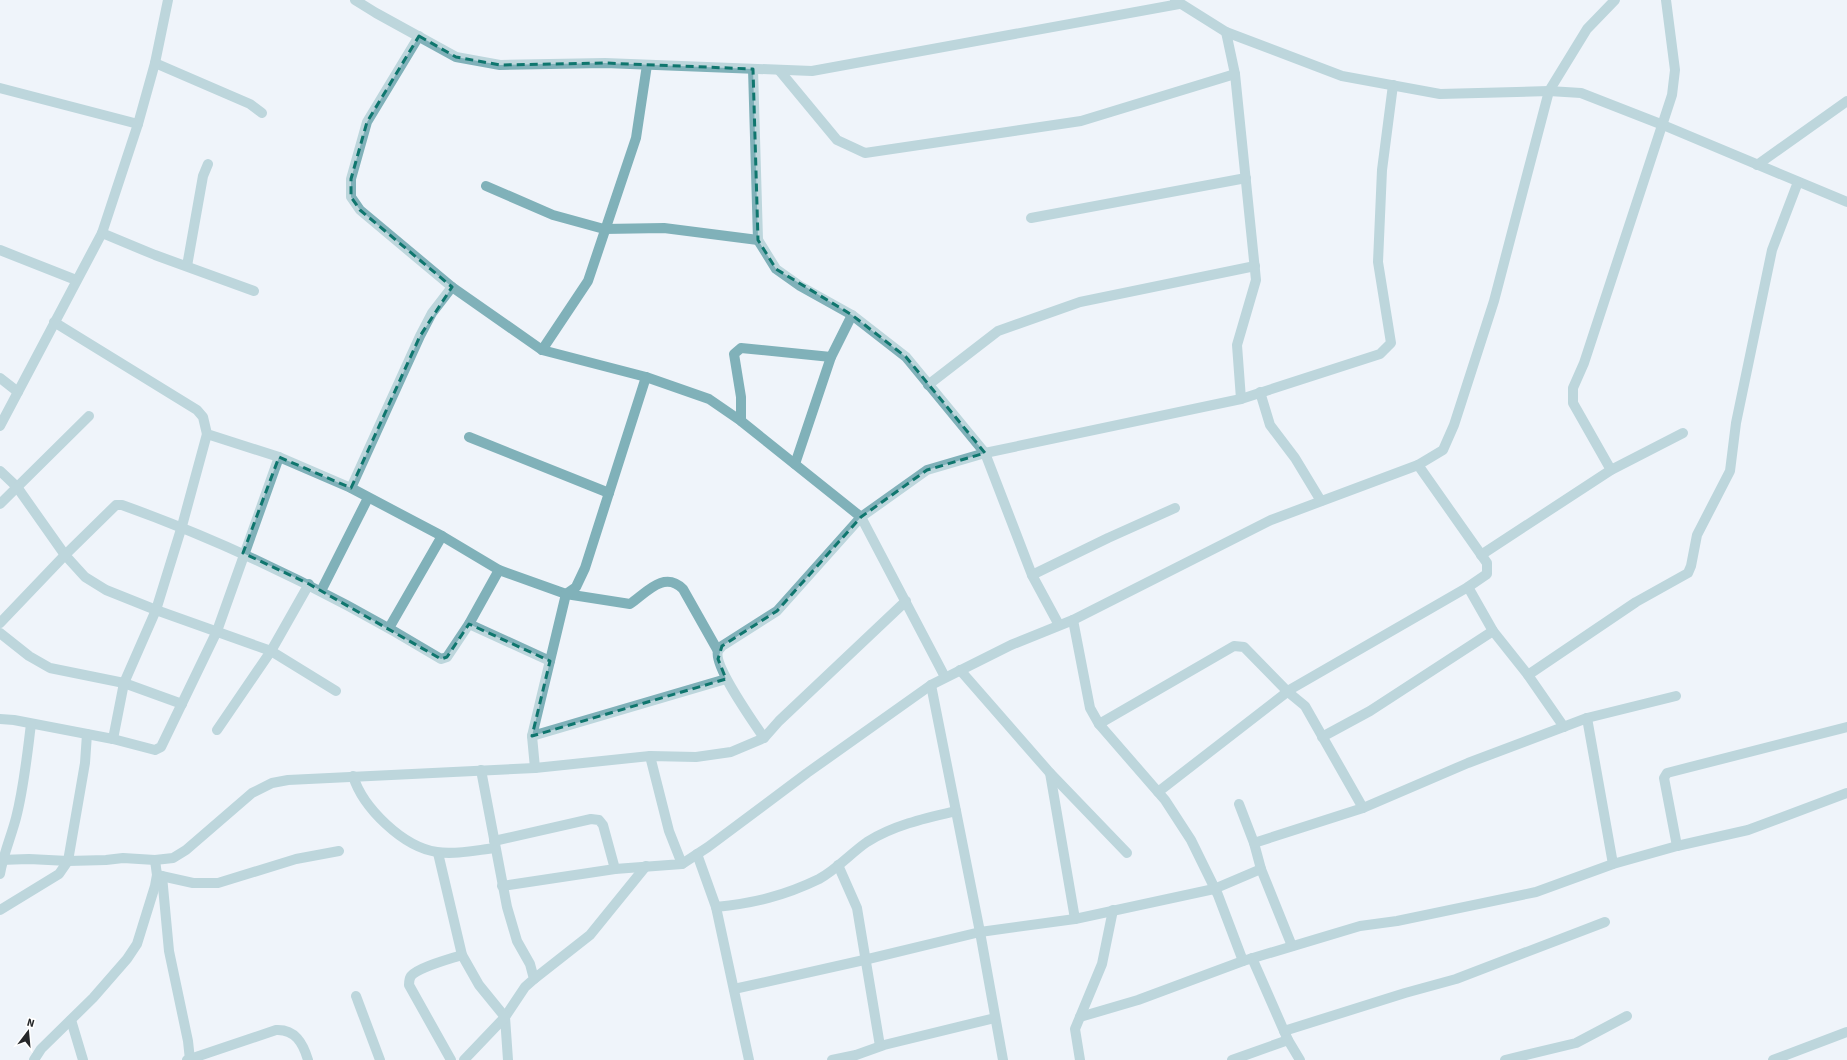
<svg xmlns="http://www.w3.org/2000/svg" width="1847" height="1060" viewBox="0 0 1847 1060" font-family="'Source Sans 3',sans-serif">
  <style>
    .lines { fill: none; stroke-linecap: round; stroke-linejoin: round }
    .minor { stroke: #80b1b9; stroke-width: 10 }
    .marked { fill: none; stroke: #0f766e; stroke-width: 3; stroke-dasharray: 8 5; stroke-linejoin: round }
  </style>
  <rect width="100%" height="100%" fill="#eff4fa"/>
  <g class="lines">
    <!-- minor -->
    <g class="minor">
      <path d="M 355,0 L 376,13 L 456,57 L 500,65 L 605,63 L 812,71 L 1179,4"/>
      <path d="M 1175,0 L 1226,32 L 1342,76 L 1440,94 L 1549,91 L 1581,93 L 1663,125 L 1847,202"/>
      <path d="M 1226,32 L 1235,74 L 1256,280 L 1237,345 L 1241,399"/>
      <path d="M 419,36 L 367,122 L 351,179 L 351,197 L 360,210 L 452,287 L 542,350 L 646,377 L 709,399 L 741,421 L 861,517 L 945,677"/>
      <path d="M 155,63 L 250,104 L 262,113"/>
      <path d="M 753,69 L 758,240 L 776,269 L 800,286 L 852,315 L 906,357 L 985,453 L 1032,575 L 1059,625"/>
      <path d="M 779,70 L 837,140 L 865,153 L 1081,121 L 1235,74"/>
      <path d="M 0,88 L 138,124"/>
      <path d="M 1757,165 L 1847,101"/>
      <path d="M 486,186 L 553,215 L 604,229 L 664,228 L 758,240"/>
      <path d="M 1031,218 L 1246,178"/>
      <path d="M 102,233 L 155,255 L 254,291"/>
      <path d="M 0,250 L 76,280"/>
      <path d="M 187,266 L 203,176 L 208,164"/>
      <path d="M 54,322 L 197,410 L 203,417 L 207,434 L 279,457 L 351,488 L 442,536 L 499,570 L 566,594 L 630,604 C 646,593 664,570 683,589 L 718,651"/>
      <path d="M 542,350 L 588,281 L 636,138 L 647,65"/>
      <path d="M 0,378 L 18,392"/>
      <path d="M 928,385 L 998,331 L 1080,302 L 1255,266"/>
      <path d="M 1260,392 L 1270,425 L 1295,458 L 1321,501"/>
      <path d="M 741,421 L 741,397 L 734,354 L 741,348 L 831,357"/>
      <path d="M 0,426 L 102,233 L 138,124 L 155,63 L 168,0"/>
      <path d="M 469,437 L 609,493"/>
      <path d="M 795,464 L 831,357 L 852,315"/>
      <path d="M 1611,470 L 1573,403 L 1573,388 L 1584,363 L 1672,95 L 1675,70 L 1666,0"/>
      <path d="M 0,471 L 17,487 L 65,555 L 85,577 L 106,590 L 156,610 L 271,651 L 309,584"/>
      <path d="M 351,488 L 420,336 L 432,313 L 452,287"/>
      <path d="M 0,504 L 89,416"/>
      <path d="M 1481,555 L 1611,470 L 1683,433"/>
      <path d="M 1032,575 L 1108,538 L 1175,508"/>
      <path d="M 1468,587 L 1493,631 L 1528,675 L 1564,727"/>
      <path d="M 321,591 L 368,498"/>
      <path d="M 1073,620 L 1090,708 L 1099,724 L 1165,800 L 1191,840 L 1218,895 L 1243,961"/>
      <path d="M 0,623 L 65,555 L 116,505 L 122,505 C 234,545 339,597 441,659 L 447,657 L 469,624 L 499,570"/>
      <path d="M 469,624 L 550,661"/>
      <path d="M 389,628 L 442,536"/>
      <path d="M 0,633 L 29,656 L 50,668 L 124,683 L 182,704"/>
      <path d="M 960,670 L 1050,773 L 1127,853"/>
      <path d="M 1528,675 L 1636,602 L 1688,573 L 1691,566 L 1697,535 L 1730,471 L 1736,423 L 1772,250 L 1798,182"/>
      <path d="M 931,685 L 980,932 L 1003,1060"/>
      <path d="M 1587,718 L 1613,864"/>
      <path d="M 0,719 L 14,720 L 113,739 L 155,750 L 161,747 L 217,631 L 279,457"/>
      <path d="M 1099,724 L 1234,646 L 1244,647 L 1288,692 L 1305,706 L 1363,808"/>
      <path d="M 217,730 L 271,651 L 336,691"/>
      <path d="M 532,736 L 726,679"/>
      <path d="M 1322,737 L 1370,711 L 1493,631"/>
      <path d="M 764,738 C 755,724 713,666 718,651 C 719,649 721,648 722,646 L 777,611 L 861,517 L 927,470 L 985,453 L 1241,399 L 1380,354 L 1391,343 L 1378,262 L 1382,170 L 1393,85"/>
      <path d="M 113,739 L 124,683 L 156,610 L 182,526 L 207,434"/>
      <path d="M 535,768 L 532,736 L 566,594 L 576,587 L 585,568 L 646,377"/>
      <path d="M 481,770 L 507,907 L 517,941 L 530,964 L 534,979 L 525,987 L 505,1017 L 508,1060"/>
      <path d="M 1050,773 L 1075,919"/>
      <path d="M 353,776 C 363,808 403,847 437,852 C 455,855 477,850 495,848"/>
      <path d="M 1158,792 L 1291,689 L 1468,587 L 1487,574 L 1487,563 L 1418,465"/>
      <path d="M 1239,804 L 1254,843 L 1261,869 L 1292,946"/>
      <path d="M 494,841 L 591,819 L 599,820 L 603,825 L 615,869"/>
      <path d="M 1254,843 L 1363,808 L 1468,763 L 1587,718 L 1676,696"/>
      <path d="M 1677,846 L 1664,778 L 1667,773 L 1847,727"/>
      <path d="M 438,853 L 462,955 L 479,985 L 505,1017 L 464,1060"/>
      <path d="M 697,854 L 716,907 C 754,903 784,896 819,879 C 836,870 851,853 867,842 C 894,825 926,818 956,811"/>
      <path d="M 0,860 L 29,859 L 68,861 L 106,860 L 123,858 L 155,860 L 173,858 L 186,850 L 252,793 L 272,783 L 288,780 L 535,768 L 650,756"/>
      <path d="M 682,864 L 708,847 L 807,773 L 931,685 L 1011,645 L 1073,620 L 1271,520 L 1418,465 L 1443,450 L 1454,425 L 1494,301 L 1549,91 L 1587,29 L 1615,0"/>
      <path d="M 838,865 L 857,908 L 880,1046"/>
      <path d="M 0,874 C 3,855 11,837 16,818 C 24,787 27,756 31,724"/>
      <path d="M 157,875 L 193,883 L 218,883 L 296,859 L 339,851"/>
      <path d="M 162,876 L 169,951 L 188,1041 L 190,1060"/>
      <path d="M 502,886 L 615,869 L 682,864 L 669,831 L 650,756 L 696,757 L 731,752 L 764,738 L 779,721 L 906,601"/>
      <path d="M 716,907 L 749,1060"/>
      <path d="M 0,910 L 59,874 L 68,861 L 85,763 L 87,734"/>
      <path d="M 1252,958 L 1288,1040 L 1300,1060"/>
      <path d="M 534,979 L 590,935 L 646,866"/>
      <path d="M 734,989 L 864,960 L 980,932 L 1075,919 L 1214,889 L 1261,869"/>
      <path d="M 356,996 L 380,1060"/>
      <path d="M 1080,1017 L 1138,1000 L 1243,961 L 1360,926 L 1397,921 L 1536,892 L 1613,864 L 1677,846 L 1748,830 L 1847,793"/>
      <path d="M 71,1020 L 83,1060"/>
      <path d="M 1284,1031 L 1405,993 L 1456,979 L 1605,922"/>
      <path d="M 34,1060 L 41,1049 L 93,998 L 127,959 L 137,944 L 155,886 L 157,875 L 155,860"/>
      <path d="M 187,1060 L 276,1030 C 295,1029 303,1043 308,1060"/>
      <path d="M 451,1060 L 409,985 C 409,982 409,979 411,976 C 419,967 450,959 462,955"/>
      <path d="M 832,1060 L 856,1055 L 884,1045 L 995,1018"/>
      <path d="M 1080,1060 L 1075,1029 L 1102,964 L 1113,910"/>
      <path d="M 1232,1060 L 1288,1040"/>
      <path d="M 1505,1060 L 1576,1043 L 1627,1016"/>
      <path d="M 1773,1060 L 1847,1032"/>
    </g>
  </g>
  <!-- marked area -->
  <path d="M0 0H1847V1060H0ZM 419,36 L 456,57 L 500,65 L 605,63 L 753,69 L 758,240 L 776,269 L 852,315 L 906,357 L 985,453 L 927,470 L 861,517 L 777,611 L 722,646 L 718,659 L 726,679 L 532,736 L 550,661 L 469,624 L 447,657 L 441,659 L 309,584 L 243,553 L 279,457 L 351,488 L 420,336 L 452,287 L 360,210 L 351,197 L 351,179 L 367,122 Z" fill="#eff4fa" fill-opacity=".55" fill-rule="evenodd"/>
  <path class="marked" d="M 419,36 L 456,57 L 500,65 L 605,63 L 753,69 L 758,240 L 776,269 L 852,315 L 906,357 L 985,453 L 927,470 L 861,517 L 777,611 L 722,646 L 718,659 L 726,679 L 532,736 L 550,661 L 469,624 L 447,657 L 441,659 L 309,584 L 243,553 L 279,457 L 351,488 L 420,336 L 452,287 L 360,210 L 351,197 L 351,179 L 367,122 Z"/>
  <!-- north arrow -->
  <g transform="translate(28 1032) rotate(16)" stroke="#ffffff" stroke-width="3" paint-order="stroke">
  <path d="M0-3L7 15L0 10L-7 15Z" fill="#252729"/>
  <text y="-6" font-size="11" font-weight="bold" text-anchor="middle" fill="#252729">N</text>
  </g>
</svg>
